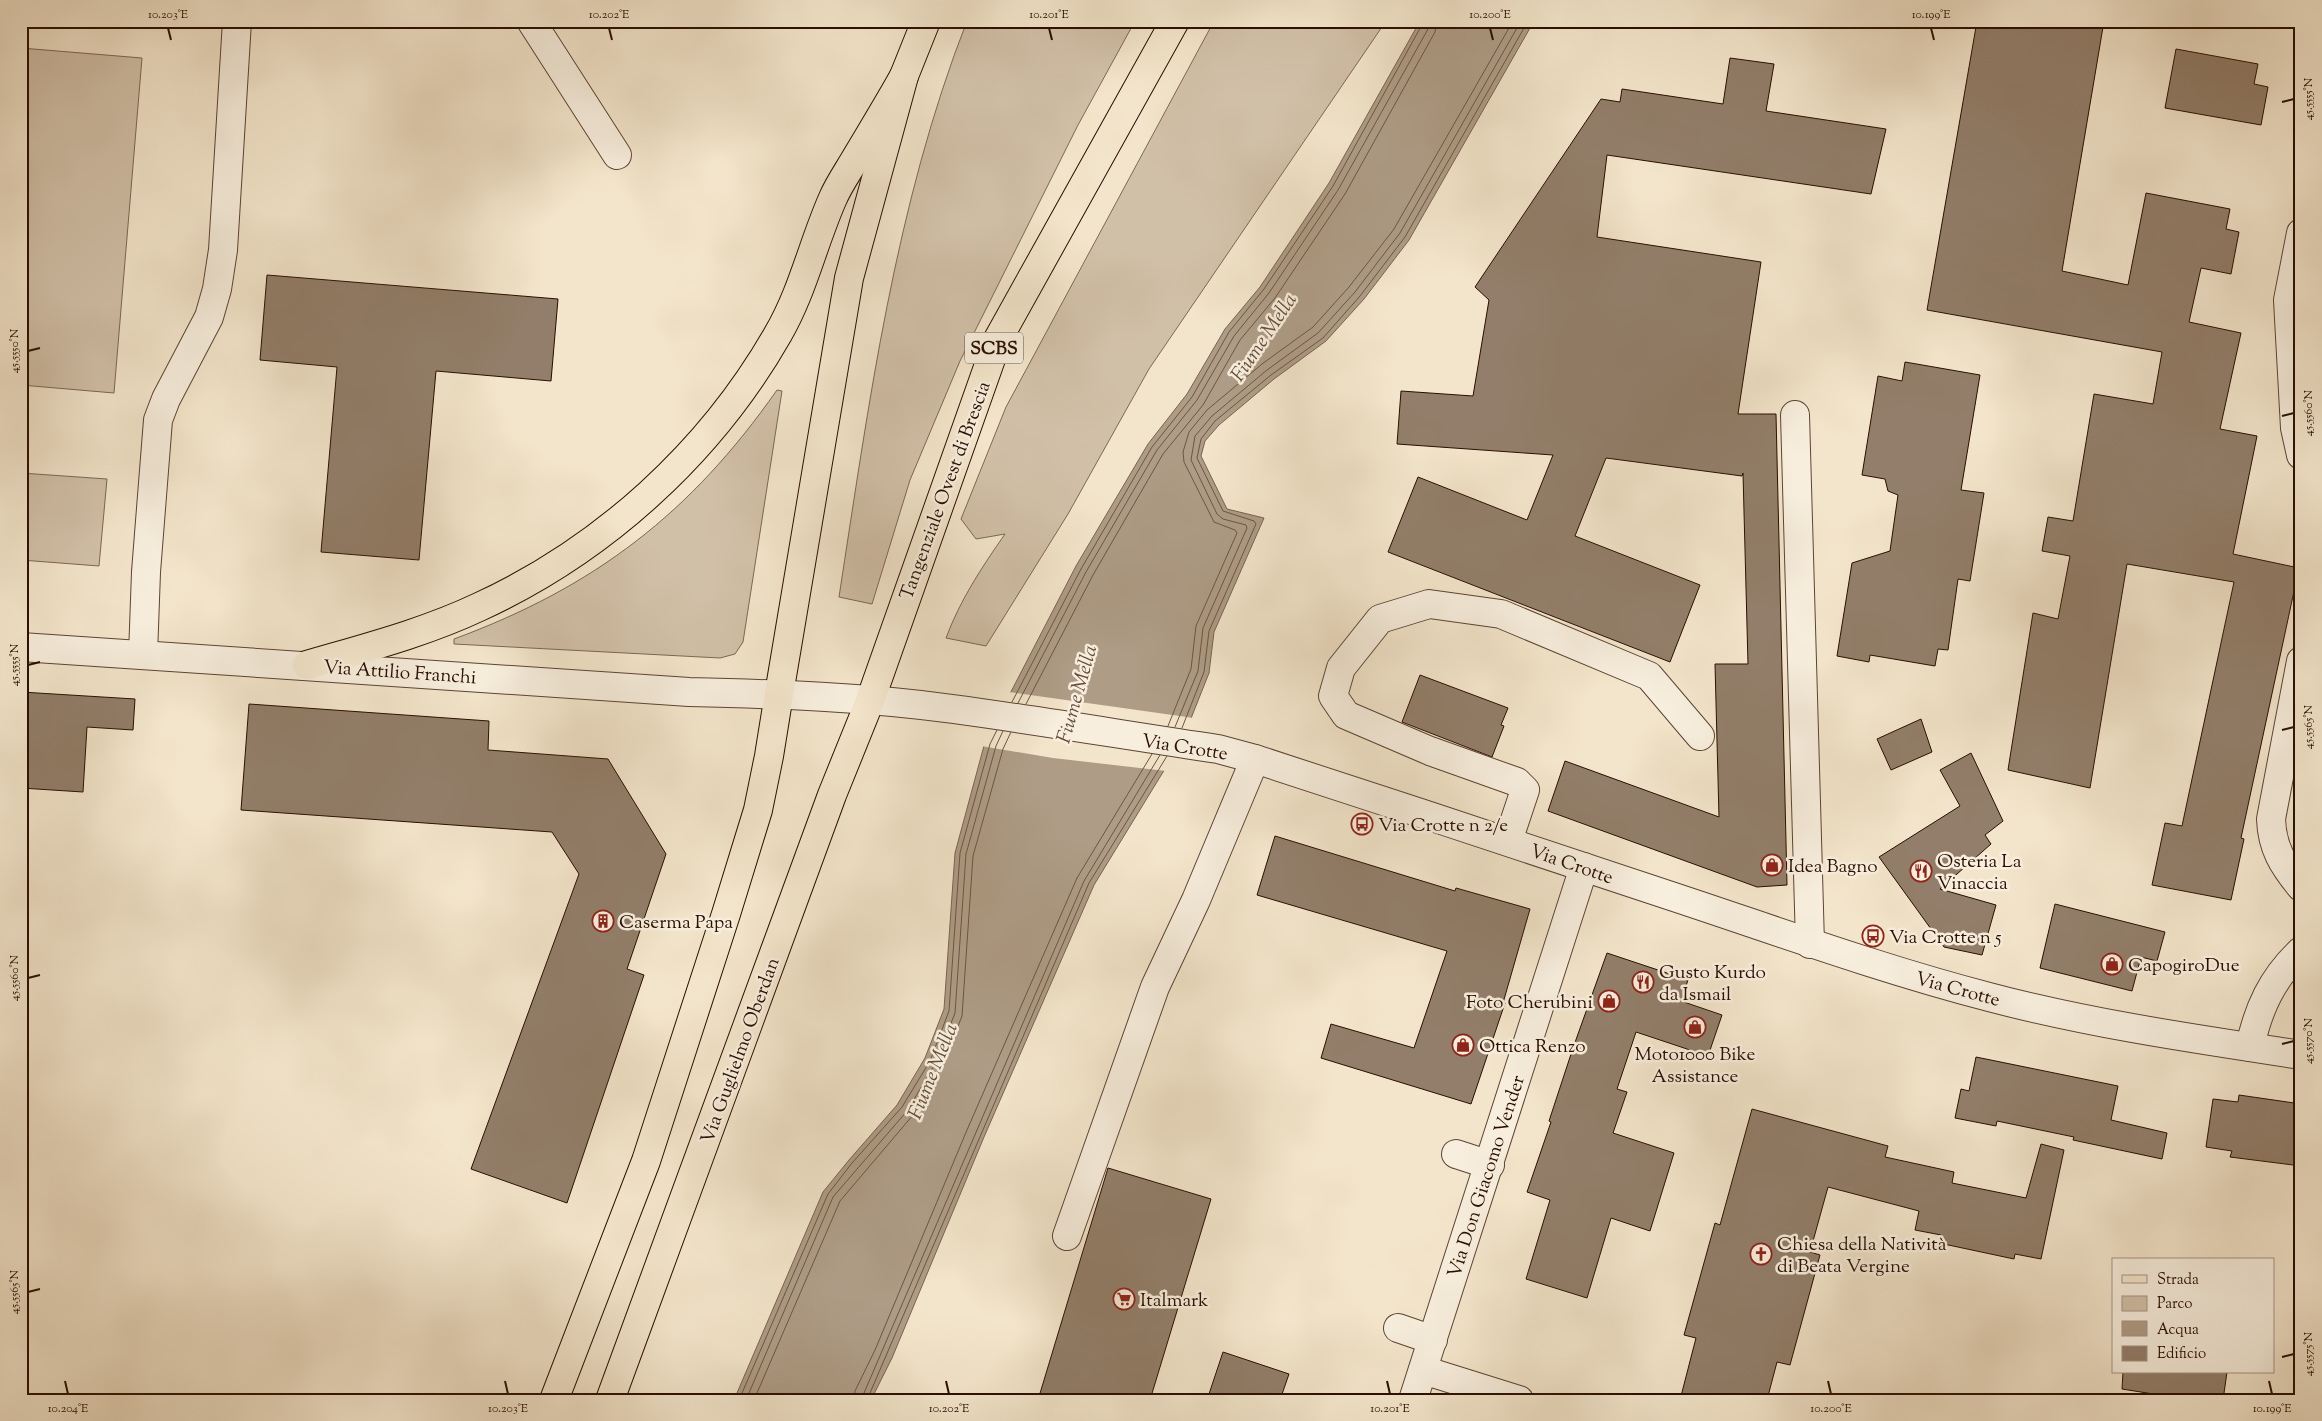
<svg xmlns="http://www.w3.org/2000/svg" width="2322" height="1421" viewBox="0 0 2322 1421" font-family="'Sorts Mill Goudy',serif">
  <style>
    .green { fill: #d1c0a8; stroke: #7d6754 }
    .water { fill: #ae9c86; stroke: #796350 }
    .pier { fill: #f3e5cb }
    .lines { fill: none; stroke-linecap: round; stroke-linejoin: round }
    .shore { stroke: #6c5543; stroke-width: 1 }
    .building { fill: #927e6a; stroke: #290e00 }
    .minor-casing { stroke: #5c4433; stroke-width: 30 }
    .major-casing { stroke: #290e00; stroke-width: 30 }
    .highway-casing { stroke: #290e00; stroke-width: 30 }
    .minor { stroke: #f7eedd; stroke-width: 28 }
    .major { stroke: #f3e5cb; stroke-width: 28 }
    .highway { stroke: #f3e5cb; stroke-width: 28 }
    .ticks { fill: none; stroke: #290e00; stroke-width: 2 }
    .labels { text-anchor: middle; stroke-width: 5; stroke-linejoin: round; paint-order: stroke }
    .shield { fill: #f7eedd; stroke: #675142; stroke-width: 1 }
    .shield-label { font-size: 18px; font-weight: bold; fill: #290e00 }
    .street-label { font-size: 19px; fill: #290e00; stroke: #f7eedd }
    .poi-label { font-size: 19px; fill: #290e00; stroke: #f7eedd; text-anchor: start }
    .water-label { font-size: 20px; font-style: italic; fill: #654e3c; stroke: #f7eedd }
    .neatline { fill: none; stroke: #290e00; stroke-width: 2 }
    .ticks-label { font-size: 12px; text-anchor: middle; fill: #290e00 }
  </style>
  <rect width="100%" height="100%" fill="#f3e5cb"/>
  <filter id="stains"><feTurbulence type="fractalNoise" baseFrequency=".004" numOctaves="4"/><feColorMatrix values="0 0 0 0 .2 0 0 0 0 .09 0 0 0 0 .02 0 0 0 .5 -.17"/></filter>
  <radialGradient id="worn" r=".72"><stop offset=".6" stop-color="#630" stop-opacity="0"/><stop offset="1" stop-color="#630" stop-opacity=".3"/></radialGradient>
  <!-- green -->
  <g class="green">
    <path d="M 967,21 L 1135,21 L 1078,125 L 960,361 L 910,480 L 872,604 L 839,597 C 869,403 895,205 967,21 Z"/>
    <path d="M 1214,21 L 1386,21 L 1149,369 L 1068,514 L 986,646 L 946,638 C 960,600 982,567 1005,534 L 976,539 L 961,519 L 1006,407 Z"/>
    <path d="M 21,48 L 142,58 L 114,393 L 21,385 Z"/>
    <path d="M 777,390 L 782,391 L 743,642 L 735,654 L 720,658 L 454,644 L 454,639 C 595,587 691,513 777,390 Z"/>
    <path d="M 21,473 L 107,479 L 99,566 L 21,560 Z"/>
  </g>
  <!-- water -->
  <path class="water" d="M 1420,21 L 1534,21 L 1409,240 L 1364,299 L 1326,341 L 1274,379 L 1219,425 L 1205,441 L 1201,456 L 1227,509 L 1264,518 L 1214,632 L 1209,673 L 1182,741 L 1094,885 L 984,1137 L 892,1358 L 871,1400 L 734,1400 L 823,1192 L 849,1160 L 897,1105 L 925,1058 L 944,1009 L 955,853 L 985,742 L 1076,566 L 1148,444 L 1187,394 L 1225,329 L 1260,287 L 1329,183 Z"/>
  <!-- pier -->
  <path class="pier" d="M 1009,692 L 1194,718 L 1185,742 L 1166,771 L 1053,758 L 981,746 Z"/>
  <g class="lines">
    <!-- shore -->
    <g class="shore">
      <path d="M 1012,702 L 1081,569 L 1152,447 L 1192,397 L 1229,332 L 1264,289 L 1333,186 L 1424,21"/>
      <path d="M 1018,703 L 1086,572 L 1157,450 L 1197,400 L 1234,336 L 1269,293 L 1338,190 L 1428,29 L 1430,21"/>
      <path d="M 1026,704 L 1093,575 L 1163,454 L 1203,405 L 1240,340 L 1275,298 L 1345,194 L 1435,32 L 1437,21"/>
      <path d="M 1168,726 L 1191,669 L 1196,626 L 1237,533 L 1235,530 L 1214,522 L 1184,462 L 1183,452 L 1189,432 L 1207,410 L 1262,364 L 1313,327 L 1349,287 L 1394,229 L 1513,21"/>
      <path d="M 1175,727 L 1198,671 L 1203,628 L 1247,528 L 1246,525 L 1223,519 L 1217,514 L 1191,460 L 1195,436 L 1212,416 L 1267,370 L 1318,333 L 1355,292 L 1400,233 L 1521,21"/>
      <path d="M 1182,728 L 1204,672 L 1209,631 L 1256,524 L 1254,521 L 1223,511 L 1197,458 L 1201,439 L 1215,421 L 1271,375 L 1323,338 L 1360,296 L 1405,237 L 1528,21"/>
      <path d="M 739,1400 L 828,1194 L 852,1163 L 902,1107 L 930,1061 L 949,1011 L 960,853 L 990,744 L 997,730"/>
      <path d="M 746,1400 L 833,1197 L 907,1111 L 935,1064 L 955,1013 L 966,854 L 996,746 L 1003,731"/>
      <path d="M 754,1400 L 840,1201 L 913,1115 L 942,1067 L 962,1016 L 973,856 L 1003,749 L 1011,732"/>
      <path d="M 854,1400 L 855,1391 L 875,1350 L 967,1130 L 1077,878 L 1152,754"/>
      <path d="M 861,1400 L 1084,881 L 1160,755"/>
      <path d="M 867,1400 L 1089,883 L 1167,756"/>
    </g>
  </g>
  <!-- building -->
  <g class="building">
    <path d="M 1977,21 L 2104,21 L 2062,271 L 2128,285 L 2146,193 L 2230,209 L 2226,229 L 2239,232 L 2231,274 L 2201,268 L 2189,322 L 2241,333 L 2220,429 L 2257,436 L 2233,554 L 2299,568 L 2241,838 L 2244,839 L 2231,900 L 2152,885 L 2165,823 L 2182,826 L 2234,582 L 2127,564 L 2090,788 L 2008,770 L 2033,613 L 2058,619 L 2070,556 L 2042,551 L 2048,517 L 2073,521 L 2094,394 L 2153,404 L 2162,352 L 1927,310 Z"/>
    <path d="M 2176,49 L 2258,64 L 2254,84 L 2268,87 L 2261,125 L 2165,108 Z"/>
    <path d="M 1730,58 L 1774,64 L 1766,111 L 1886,129 L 1871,194 L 1607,155 L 1597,237 L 1761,262 L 1738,414 L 1776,414 L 1787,885 L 1757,887 L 1548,811 L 1565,761 L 1719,817 L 1715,664 L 1748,664 L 1743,473 L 1742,476 L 1606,458 L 1575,536 L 1700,585 L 1670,662 L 1388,552 L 1418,477 L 1527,520 L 1553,455 L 1397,444 L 1401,391 L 1473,396 L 1489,300 L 1475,287 L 1601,99 L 1620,102 L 1622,89 L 1723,104 Z"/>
    <path d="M 267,275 L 558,299 L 551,381 L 436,371 L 419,560 L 321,552 L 337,367 L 260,360 Z"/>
    <path d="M 1905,362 L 1980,375 L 1961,490 L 1984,493 L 1970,581 L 1958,579 L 1948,650 L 1938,649 L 1935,666 L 1870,655 L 1869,662 L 1837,656 L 1852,563 L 1890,551 L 1898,495 L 1888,491 L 1885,479 L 1862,475 L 1878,376 L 1902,381 Z"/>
    <path d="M 1420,675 L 1508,708 L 1501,725 L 1504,726 L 1492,757 L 1402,722 Z"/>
    <path d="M 21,692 L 135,699 L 133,730 L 87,727 L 83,792 L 21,788 Z"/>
    <path d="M 249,704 L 489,721 L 488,750 L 608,759 L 666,854 L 627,969 L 644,975 L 567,1203 L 471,1169 L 579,874 L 552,832 L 241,810 Z"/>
    <path d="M 1921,719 L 1932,752 L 1891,770 L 1877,739 Z"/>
    <path d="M 1971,753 L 2003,821 L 1985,835 L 1991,844 L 1940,889 L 1996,905 L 1982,955 L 1944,947 L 1879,857 L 1960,806 L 1940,770 Z"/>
    <path d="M 1275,836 L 1455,891 L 1456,888 L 1530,909 L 1503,1003 L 1505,1003 L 1471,1104 L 1321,1058 L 1331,1024 L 1414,1048 L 1447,951 L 1257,895 Z"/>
    <path d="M 2055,904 L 2165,932 L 2157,961 L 2141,957 L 2132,991 L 2040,968 Z"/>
    <path d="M 1607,953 L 1688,980 L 1681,1001 L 1722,1015 L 1708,1056 L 1636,1032 L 1617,1089 L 1627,1092 L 1613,1133 L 1674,1153 L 1650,1231 L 1611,1218 L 1587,1298 L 1526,1279 L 1550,1200 L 1527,1192 L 1551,1122 L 1549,1121 L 1573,1048 Z"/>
    <path d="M 1976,1057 L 2118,1086 L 2111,1120 L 2167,1133 L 2162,1159 L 2073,1140 L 2074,1137 L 1997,1121 L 1996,1126 L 1955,1118 L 1961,1089 L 1969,1091 Z"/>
    <path d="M 2239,1095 L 2301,1104 L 2301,1166 L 2230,1157 L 2232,1151 L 2206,1147 L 2213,1099 L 2238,1102 Z"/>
    <path d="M 1752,1109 L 1888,1146 L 1885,1157 L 1954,1172 L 1952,1183 L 2026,1198 L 2041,1144 L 2064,1150 L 2041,1259 L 2015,1254 L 2014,1259 L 1939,1243 L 1941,1235 L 1915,1230 L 1919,1211 L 1828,1187 L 1810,1252 L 1820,1255 L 1790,1365 L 1777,1362 L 1767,1400 L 1680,1400 L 1696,1338 L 1684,1335 L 1715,1223 L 1720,1225 Z"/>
    <path d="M 1108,1168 L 1211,1199 L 1150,1400 L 1038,1400 Z"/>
    <path d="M 1223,1352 L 1289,1374 L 1280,1400 L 1207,1400 Z"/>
    <path d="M 2123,1372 L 2227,1372 L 2223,1400 L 2191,1400 L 2122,1389 Z"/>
  </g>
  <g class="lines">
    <!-- minor casing -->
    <g class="minor-casing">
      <g id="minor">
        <path d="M 531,21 L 617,155"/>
        <path d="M 2301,233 L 2288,300 L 2295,428 L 2301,455"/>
        <path d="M 1795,415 L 1810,944"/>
        <path d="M 21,647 L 689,692 C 777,694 866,697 953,709 C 1042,721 1130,736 1218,749 L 1255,759 C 1394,804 1532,850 1671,896 C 1777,931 1881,969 1989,997 C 2091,1024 2196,1039 2301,1055"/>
        <path d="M 143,655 L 146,572 L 158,420 L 166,399 L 209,317 L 217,289 L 223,250 L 237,21"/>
        <path d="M 2301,661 L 2271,819 C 2272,848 2283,865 2301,887"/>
        <path d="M 1508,841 L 1525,790 L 1517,782 L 1430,751 L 1346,715 L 1333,696 L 1341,668 L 1380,619 L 1429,604 L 1501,614 L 1649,676 L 1700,736"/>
        <path d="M 2250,1047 C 2258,1009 2272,978 2301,951"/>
        <path d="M 1456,1154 L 1490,1165"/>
        <path d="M 1067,1236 L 1155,987 L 1196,900 L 1255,759"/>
        <path d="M 1398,1328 L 1433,1340"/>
        <path d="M 1423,1370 L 1519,1400"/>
        <path d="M 1413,1400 L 1584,867"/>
      </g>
    </g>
    <!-- major casing -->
    <g class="major-casing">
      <g id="major">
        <path d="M 554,1400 L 646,1161 L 726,914 L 758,810 L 769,756 L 779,694"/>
        <path d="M 610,1400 L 832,795 L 870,701"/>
      </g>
    </g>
    <!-- highway casing -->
    <g class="highway-casing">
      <g id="highway">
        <path d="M 307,665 C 365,648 424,633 479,607 C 603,550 710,453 778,334 C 803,291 813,243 833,198 C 839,184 849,170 857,156 C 873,129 889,103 904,76"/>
        <path d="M 779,694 L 849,278 L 904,76 L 926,21"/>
        <path d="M 870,701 L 998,339 L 1175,21"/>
      </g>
    </g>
    <!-- minor -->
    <use href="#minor" class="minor"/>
    <!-- major -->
    <use href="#major" class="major"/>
    <!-- highway -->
    <use href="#highway" class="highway"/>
  </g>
  <!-- ticks -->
  <path class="ticks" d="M 168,28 L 171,40M 609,28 L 612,40M 1049,28 L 1052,40M 1490,28 L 1493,40M 1931,28 L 1934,40M 2282,102 L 2294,99M 28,351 L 40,348M 2282,416 L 2294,413M 28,665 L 40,662M 2282,730 L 2294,727M 28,978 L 40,975M 2282,1044 L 2294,1041M 28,1292 L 40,1289M 2282,1357 L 2294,1354M 65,1381 L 68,1394M 505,1381 L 508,1394M 946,1381 L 949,1394M 1387,1381 L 1390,1394M 1828,1381 L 1831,1394M 2269,1381 L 2272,1394"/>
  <!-- icons -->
  <defs>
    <g id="bus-ring" transform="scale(1.125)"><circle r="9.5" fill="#f7eedd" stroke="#8f2418" stroke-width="1.5"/><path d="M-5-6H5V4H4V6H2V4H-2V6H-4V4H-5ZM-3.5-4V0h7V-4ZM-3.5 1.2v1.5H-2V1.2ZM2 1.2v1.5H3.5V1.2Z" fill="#8f2418"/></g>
    <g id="shop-ring" transform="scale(1.125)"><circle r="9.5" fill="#f7eedd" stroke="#8f2418" stroke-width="1.5"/><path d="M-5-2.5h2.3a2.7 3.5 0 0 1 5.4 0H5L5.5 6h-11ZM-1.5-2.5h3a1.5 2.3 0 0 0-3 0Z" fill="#8f2418"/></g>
    <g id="restaurant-ring" transform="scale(1.125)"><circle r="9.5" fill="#f7eedd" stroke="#8f2418" stroke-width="1.5"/><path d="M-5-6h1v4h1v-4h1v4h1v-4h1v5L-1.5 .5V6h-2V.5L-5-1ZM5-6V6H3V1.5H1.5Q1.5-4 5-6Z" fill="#8f2418"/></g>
    <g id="building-ring" transform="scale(1.125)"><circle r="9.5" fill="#f7eedd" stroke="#8f2418" stroke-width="1.5"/><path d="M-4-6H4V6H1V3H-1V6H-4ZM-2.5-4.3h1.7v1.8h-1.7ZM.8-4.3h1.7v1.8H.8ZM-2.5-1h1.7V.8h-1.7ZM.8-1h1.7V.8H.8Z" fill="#8f2418"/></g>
    <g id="church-ring" transform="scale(1.125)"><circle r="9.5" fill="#f7eedd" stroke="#8f2418" stroke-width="1.5"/><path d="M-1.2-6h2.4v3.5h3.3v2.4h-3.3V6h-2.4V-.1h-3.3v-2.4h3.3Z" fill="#8f2418"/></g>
    <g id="supermarket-ring" transform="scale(1.125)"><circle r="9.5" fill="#f7eedd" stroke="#8f2418" stroke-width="1.5"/><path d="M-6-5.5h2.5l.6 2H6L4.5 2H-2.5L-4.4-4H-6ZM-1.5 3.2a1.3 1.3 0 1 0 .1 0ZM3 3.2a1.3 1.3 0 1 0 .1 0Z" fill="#8f2418"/></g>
  </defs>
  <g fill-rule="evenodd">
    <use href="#bus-ring" x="1362" y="824"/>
    <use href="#shop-ring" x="1772" y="865"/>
    <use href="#restaurant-ring" x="1921" y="871"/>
    <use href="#building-ring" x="603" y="921"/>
    <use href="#bus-ring" x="1873" y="936"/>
    <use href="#shop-ring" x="2112" y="964"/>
    <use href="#restaurant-ring" x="1643" y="982"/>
    <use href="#shop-ring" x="1609" y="1001"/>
    <use href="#shop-ring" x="1695" y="1027"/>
    <use href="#shop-ring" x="1463" y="1045"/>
    <use href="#church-ring" x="1761" y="1254"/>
    <use href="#supermarket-ring" x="1124" y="1299"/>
  </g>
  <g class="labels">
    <!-- shield labels -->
    <rect class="shield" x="965" y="332.5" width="58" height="31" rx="4"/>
    <g class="shield-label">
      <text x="994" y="354">SCBS</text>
    </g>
    <!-- street labels -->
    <g class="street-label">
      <text transform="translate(944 490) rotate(-70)" y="7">Tangenziale Ovest di Brescia</text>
      <text transform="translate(400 671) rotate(4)" y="7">Via Attilio Franchi</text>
      <text transform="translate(1185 746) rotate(9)" y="7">Via Crotte</text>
      <text transform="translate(1572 863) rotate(19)" y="7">Via Crotte</text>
      <text transform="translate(1958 988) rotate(15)" y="7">Via Crotte</text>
      <text transform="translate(739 1050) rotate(-70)" y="7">Via Guglielmo Oberdan</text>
      <text transform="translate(1485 1176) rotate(-72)" y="7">Via Don Giacomo Vender</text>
    </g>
    <!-- poi labels -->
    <g class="poi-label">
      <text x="1378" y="831">Via Crotte n 2/e</text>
      <text x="1937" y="867">Osteria La<tspan x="1937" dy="22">Vinaccia</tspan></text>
      <text x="1788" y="872">Idea Bagno</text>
      <text x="619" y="928">Caserma Papa</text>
      <text x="1889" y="943">Via Crotte n 5</text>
      <text x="2128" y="971">CapogiroDue</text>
      <text x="1659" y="978">Gusto Kurdo<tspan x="1659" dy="22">da Ismail</tspan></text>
      <text x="1593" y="1008" text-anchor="end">Foto Cherubini</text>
      <text x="1479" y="1052">Ottica Renzo</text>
      <text x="1695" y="1060" text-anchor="middle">Moto1000 Bike<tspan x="1695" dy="22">Assistance</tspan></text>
      <text x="1777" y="1250">Chiesa della Natività<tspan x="1777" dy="22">di Beata Vergine</tspan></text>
      <text x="1140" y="1306">Italmark</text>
    </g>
    <!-- water labels -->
    <g class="water-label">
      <text transform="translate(1263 337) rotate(-56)" y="7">Fiume Mella</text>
      <text transform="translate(1076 694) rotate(-74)" y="7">Fiume Mella</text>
      <text transform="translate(932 1071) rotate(-68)" y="7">Fiume Mella</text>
    </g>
  </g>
  <!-- margin -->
  <rect width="2322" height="1421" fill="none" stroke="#f3e5cb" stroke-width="55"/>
  <!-- legend -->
  <rect x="2112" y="1258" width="162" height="115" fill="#f7eedd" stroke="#a59485"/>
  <rect x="2122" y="1275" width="25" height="8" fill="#f3e5cb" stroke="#a59485"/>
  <text x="2157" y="1284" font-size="15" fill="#290e00">Strada</text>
  <rect x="2122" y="1296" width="25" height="15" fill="#d1c0a8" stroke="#a59485"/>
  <text x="2157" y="1308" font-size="15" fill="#290e00">Parco</text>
  <rect x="2122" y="1321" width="25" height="15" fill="#ae9c86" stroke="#a59485"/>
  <text x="2157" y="1334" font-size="15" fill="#290e00">Acqua</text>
  <rect x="2122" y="1346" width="25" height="15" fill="#927e6a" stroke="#a59485"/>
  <text x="2157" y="1358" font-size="15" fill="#290e00">Edificio</text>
  <rect x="28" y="28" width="2266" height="1366" class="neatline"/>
  <g class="ticks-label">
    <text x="168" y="18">10.203°E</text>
    <text x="609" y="18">10.202°E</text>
    <text x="1049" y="18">10.201°E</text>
    <text x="1490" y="18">10.200°E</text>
    <text x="1931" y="18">10.199°E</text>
    <text transform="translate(2308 99) rotate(-90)" y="4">45.5555°N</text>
    <text transform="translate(14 351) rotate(-90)" y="4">45.5550°N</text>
    <text transform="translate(2308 413) rotate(-90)" y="4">45.5560°N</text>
    <text transform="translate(14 665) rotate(-90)" y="4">45.5555°N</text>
    <text transform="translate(2308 727) rotate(-90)" y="4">45.5565°N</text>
    <text transform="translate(14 978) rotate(-90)" y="4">45.5560°N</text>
    <text transform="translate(2308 1041) rotate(-90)" y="4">45.5570°N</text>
    <text transform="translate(14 1292) rotate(-90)" y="4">45.5565°N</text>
    <text transform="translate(2308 1354) rotate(-90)" y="4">45.5575°N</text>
    <text x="68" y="1412">10.204°E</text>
    <text x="508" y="1412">10.203°E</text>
    <text x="949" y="1412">10.202°E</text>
    <text x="1390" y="1412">10.201°E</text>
    <text x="1831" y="1412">10.200°E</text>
    <text x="2272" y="1412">10.199°E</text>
  </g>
  <rect width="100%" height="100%" filter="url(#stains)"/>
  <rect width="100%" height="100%" fill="url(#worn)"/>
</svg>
